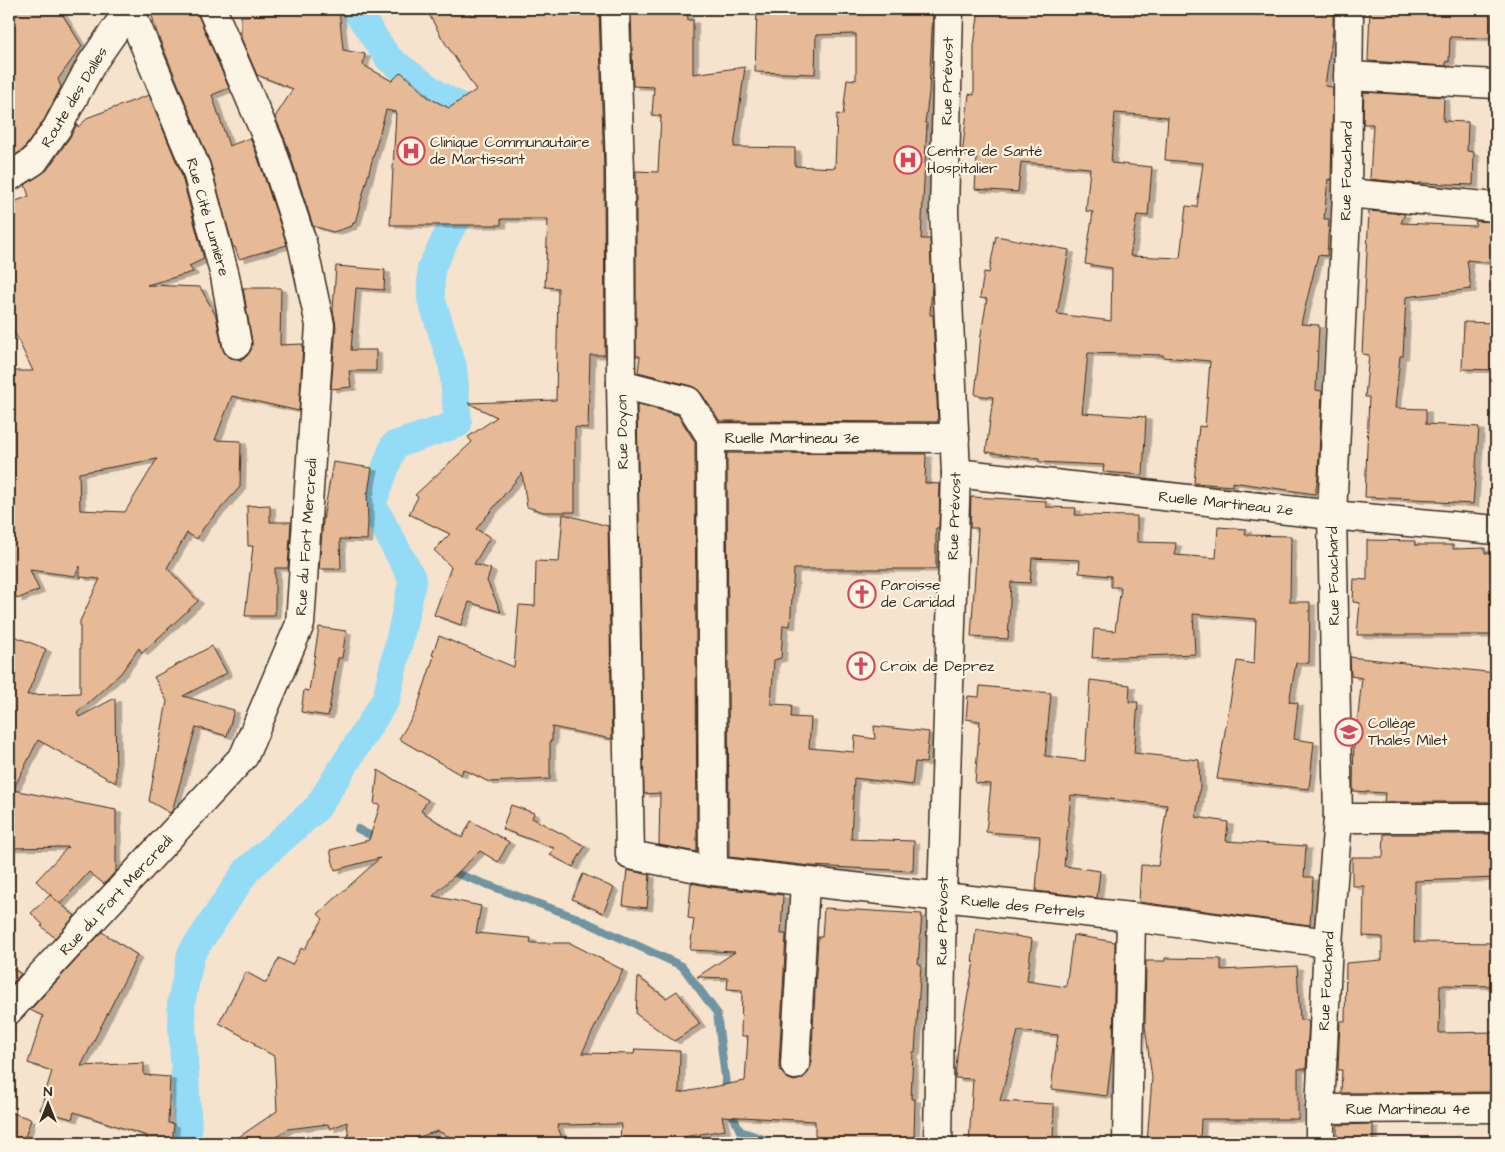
<svg xmlns="http://www.w3.org/2000/svg" width="1505" height="1152" viewBox="0 0 1505 1152" font-family="'Architects Daughter',sans-serif">
  <style>
    .lines { fill: none; stroke-linecap: round; stroke-linejoin: round }
    .stream { stroke: #7094a0; stroke-width: 8 }
    .canal { stroke: #94dbf6; stroke-width: 28 }
    .building { fill: #e6ba96; stroke: #3b2a1e; fill-rule: evenodd; filter: url(#shadow) }
    .minor-casing { stroke: #3b2a1e; stroke-width: 31 }
    .minor { stroke: #fcf5e5; stroke-width: 28 }
    .labels { text-anchor: middle; stroke-width: 4.5; stroke-linejoin: round; paint-order: stroke }
    .street-label { font-size: 15px; fill: #3b2a1e; stroke: #fcf5e5 }
    .poi-label { font-size: 15px; fill: #3b2a1e; stroke: #fcf5e5; text-anchor: start }
  </style>
  <defs>
    <filter id="shadow"><feDropShadow dx="5.5" dy="3" stdDeviation="0" flood-color="#0004"/></filter>
  </defs>
  <rect width="100%" height="100%" fill="#f5e3cd"/>
  <filter id="ink" filterUnits="userSpaceOnUse"><feTurbulence type="fractalNoise" baseFrequency=".02" numOctaves="2"/><feDisplacementMap in="SourceGraphic" scale="10" xChannelSelector="R" yChannelSelector="G"/><feConvolveMatrix kernelMatrix="1 2 1 2 8 2 1 2 1" color-interpolation-filters="sRGB"/></filter>
  <g filter="url(#ink)">
    <g class="lines">
      <!-- stream -->
      <g class="stream">
        <path d="M 358,829 L 379,840"/>
        <path d="M 447,870 L 575,917 L 682,966 L 717,1013 L 727,1093"/>
        <path d="M 730,1109 L 740,1131 L 775,1143"/>
      </g>
      <!-- canal -->
      <g class="canal">
        <path d="M 355,9 L 389,59 L 437,94 L 484,120 L 484,124"/>
        <path d="M 182,1143 L 188,1132 L 181,1004 L 191,954 L 247,870 L 317,808 L 386,699 L 413,580 L 372,504 L 394,445 L 458,424 L 453,367 L 431,298 L 431,268 L 451,228 L 476,195"/>
      </g>
    </g>
    <!-- building -->
    <g class="building">
      <path d="M 9,9 L 59,9 L 82,46 L 58,79 L 61,87 L 44,120 L 23,150 L 9,159 Z"/>
      <path d="M 150,9 L 197,9 L 198,15 L 229,88 L 212,95 L 229,146 L 250,138 L 256,152 L 287,245 L 239,259 L 235,247 L 233,247 L 210,162 L 157,33 Z"/>
      <path d="M 279,9 L 339,9 L 343,50 L 365,54 L 363,65 L 392,81 L 401,72 L 429,98 L 449,108 L 476,90 L 442,38 L 426,9 L 467,9 L 470,15 L 527,15 L 527,9 L 599,9 L 604,171 L 605,355 L 590,355 L 588,428 L 575,427 L 575,512 L 544,512 L 527,507 L 522,473 L 476,529 L 490,537 L 474,564 L 491,569 L 487,581 L 501,612 L 469,602 L 461,625 L 434,615 L 451,567 L 434,550 L 450,534 L 409,514 L 418,497 L 415,495 L 472,442 L 468,437 L 497,417 L 468,403 L 556,400 L 558,288 L 545,287 L 548,219 L 501,219 L 501,225 L 390,225 L 396,112 L 386,110 L 355,223 L 353,223 L 352,226 L 333,232 L 313,226 L 286,142 L 275,117 L 293,89 L 257,75 L 241,38 L 241,16 L 280,14 Z"/>
      <path d="M 631,9 L 687,9 L 688,20 L 693,20 L 693,74 L 745,67 L 734,147 L 795,148 L 795,166 L 835,168 L 837,114 L 843,115 L 847,79 L 856,80 L 856,34 L 816,35 L 815,74 L 755,72 L 757,9 L 933,9 L 929,93 L 925,123 L 927,124 L 921,239 L 930,239 L 932,286 L 930,315 L 933,315 L 938,422 L 720,421 L 701,393 L 692,386 L 638,372 L 640,356 L 636,356 L 636,171 L 658,172 L 661,116 L 652,115 L 654,87 L 633,86 Z"/>
      <path d="M 979,9 L 1079,9 L 1135,13 L 1136,9 L 1333,9 L 1333,31 L 1325,86 L 1333,87 L 1331,180 L 1328,179 L 1324,219 L 1329,219 L 1327,256 L 1318,255 L 1301,324 L 1319,325 L 1316,390 L 1322,391 L 1318,477 L 1315,494 L 1232,482 L 1232,486 L 1194,483 L 1199,426 L 1205,427 L 1210,361 L 1163,357 L 1163,355 L 1088,353 L 1082,413 L 1146,417 L 1143,475 L 1103,472 L 1104,465 L 1039,462 L 1039,459 L 986,452 L 993,397 L 975,395 L 981,334 L 987,299 L 980,298 L 984,272 L 989,273 L 996,236 L 1069,250 L 1057,314 L 1111,321 L 1112,268 L 1085,264 L 1093,212 L 1086,211 L 1090,168 L 1021,162 L 1018,192 L 975,189 L 977,158 L 962,155 L 969,94 L 974,95 L 974,46 ZM 1115,113 L 1168,117 L 1165,160 L 1203,163 L 1197,207 L 1186,206 L 1180,258 L 1130,256 L 1137,215 L 1148,216 L 1152,167 L 1111,163 Z"/>
      <path d="M 1370,9 L 1492,9 L 1491,38 L 1450,37 L 1449,62 L 1446,61 L 1446,66 L 1368,61 Z"/>
      <path d="M 1364,92 L 1444,97 L 1443,121 L 1468,122 L 1467,151 L 1474,152 L 1473,185 L 1419,183 L 1418,184 L 1370,179 L 1373,124 L 1363,124 Z"/>
      <path d="M 149,95 L 181,173 L 204,259 L 189,266 L 193,272 L 147,285 L 200,287 L 216,316 L 222,347 L 225,354 L 231,358 L 239,359 L 241,362 L 241,359 L 247,356 L 251,350 L 252,342 L 243,288 L 281,288 L 280,345 L 303,344 L 299,411 L 232,396 L 215,440 L 241,441 L 240,487 L 204,527 L 197,539 L 187,533 L 167,568 L 198,601 L 142,653 L 139,648 L 121,673 L 77,713 L 79,717 L 115,698 L 116,783 L 38,740 L 13,790 L 116,810 L 116,871 L 104,884 L 89,872 L 60,904 L 36,881 L 68,847 L 9,848 L 9,634 L 46,649 L 27,695 L 80,693 L 80,621 L 100,579 L 80,577 L 80,566 L 75,576 L 30,570 L 39,590 L 17,599 L 9,578 L 9,519 L 11,521 L 11,462 L 9,462 L 9,371 L 33,371 L 9,321 L 9,204 L 29,196 L 25,185 L 47,170 L 70,137 L 77,124 L 78,127 L 89,117 ZM 157,459 L 125,512 L 80,510 L 79,473 Z"/>
      <path d="M 1369,211 L 1405,214 L 1401,223 L 1475,226 L 1476,221 L 1496,222 L 1496,263 L 1467,260 L 1471,289 L 1406,297 L 1403,356 L 1400,356 L 1395,408 L 1426,409 L 1426,424 L 1479,427 L 1473,504 L 1437,502 L 1437,500 L 1365,497 L 1369,397 L 1365,397 L 1369,355 L 1362,354 Z"/>
      <path d="M 336,266 L 385,270 L 384,290 L 356,288 L 351,350 L 376,350 L 376,371 L 349,371 L 351,387 L 331,389 L 336,326 L 333,310 Z"/>
      <path d="M 1464,322 L 1496,323 L 1496,370 L 1462,369 Z"/>
      <path d="M 637,404 L 678,415 L 695,442 L 697,852 L 659,845 L 660,793 L 644,794 Z"/>
      <path d="M 727,453 L 926,454 L 925,483 L 940,484 L 939,528 L 936,528 L 936,569 L 794,569 L 790,626 L 783,625 L 781,658 L 774,660 L 771,704 L 792,705 L 791,717 L 811,718 L 809,748 L 854,752 L 855,736 L 875,739 L 874,726 L 929,732 L 926,763 L 915,762 L 912,785 L 854,778 L 851,839 L 914,841 L 913,871 L 811,866 L 729,857 Z"/>
      <path d="M 333,462 L 372,468 L 368,493 L 367,492 L 368,522 L 367,540 L 340,539 L 341,569 L 319,569 L 323,520 Z"/>
      <path d="M 971,497 L 1046,501 L 1046,507 L 1076,508 L 1075,515 L 1137,516 L 1137,542 L 1176,543 L 1175,555 L 1216,558 L 1218,527 L 1246,529 L 1245,535 L 1291,536 L 1290,602 L 1310,602 L 1309,663 L 1296,663 L 1289,702 L 1298,703 L 1294,739 L 1314,742 L 1309,789 L 1217,779 L 1237,661 L 1254,664 L 1256,619 L 1193,614 L 1195,654 L 1092,658 L 1094,629 L 1115,631 L 1121,587 L 1111,587 L 1111,576 L 1079,573 L 1080,560 L 1032,558 L 1030,583 L 1011,582 L 1008,639 L 971,637 L 978,528 L 970,528 Z"/>
      <path d="M 270,505 L 270,522 L 291,522 L 288,568 L 275,568 L 275,616 L 245,616 L 253,546 L 248,546 L 247,506 Z"/>
      <path d="M 563,514 L 608,526 L 612,739 L 552,727 L 552,741 L 550,741 L 550,779 L 489,782 L 463,769 L 461,775 L 399,739 L 416,711 L 434,656 L 432,655 L 439,636 L 514,667 L 519,605 L 535,606 L 536,561 L 559,562 Z"/>
      <path d="M 1367,540 L 1415,541 L 1415,545 L 1453,545 L 1453,549 L 1485,548 L 1485,553 L 1496,553 L 1496,635 L 1357,635 L 1360,603 L 1353,602 L 1354,579 L 1367,580 Z"/>
      <path d="M 319,627 L 346,631 L 342,658 L 338,658 L 328,716 L 301,712 L 304,690 L 309,691 Z"/>
      <path d="M 212,646 L 227,673 L 183,696 L 234,710 L 227,736 L 196,727 L 172,811 L 170,813 L 149,801 L 167,701 L 154,677 Z"/>
      <path d="M 1350,657 L 1496,673 L 1490,728 L 1496,729 L 1496,802 L 1384,802 L 1385,793 L 1353,791 L 1354,734 L 1356,734 L 1362,678 L 1351,676 Z"/>
      <path d="M 1090,680 L 1130,685 L 1129,702 L 1138,702 L 1134,753 L 1199,760 L 1200,787 L 1196,817 L 1228,822 L 1226,841 L 1306,846 L 1304,877 L 1313,877 L 1310,925 L 1139,902 L 1141,865 L 1158,866 L 1167,805 L 1071,795 L 1064,866 L 1100,871 L 1097,898 L 1036,891 L 1040,836 L 986,832 L 991,784 L 975,783 L 980,721 L 966,719 L 968,696 L 979,697 L 980,686 L 1051,693 L 1045,756 L 1085,761 Z"/>
      <path d="M 378,770 L 428,800 L 421,811 L 462,838 L 471,821 L 509,842 L 498,862 L 480,851 L 433,896 L 481,906 L 476,933 L 531,938 L 530,943 L 570,943 L 623,970 L 582,1053 L 634,1054 L 635,1049 L 680,1051 L 679,1093 L 745,1081 L 748,1036 L 741,1036 L 742,990 L 727,989 L 728,978 L 697,977 L 735,952 L 690,950 L 694,919 L 688,918 L 691,883 L 711,887 L 783,895 L 781,934 L 786,934 L 779,1064 L 781,1072 L 787,1078 L 794,1081 L 802,1079 L 808,1073 L 811,1066 L 818,937 L 822,937 L 824,908 L 922,914 L 918,964 L 921,965 L 915,1052 L 913,1052 L 911,1099 L 915,1099 L 914,1137 L 913,1137 L 912,1143 L 850,1143 L 850,1142 L 815,1141 L 815,1121 L 722,1116 L 725,1130 L 677,1138 L 678,1143 L 620,1143 L 621,1124 L 557,1125 L 564,1143 L 462,1143 L 438,1131 L 400,1143 L 351,1143 L 350,1139 L 349,1139 L 347,1122 L 330,1129 L 328,1124 L 288,1129 L 267,1143 L 230,1143 L 277,1111 L 274,1056 L 254,1045 L 255,1043 L 219,1023 L 246,972 L 266,983 L 279,958 L 292,965 L 301,948 L 304,950 L 323,919 L 318,914 L 380,858 L 335,870 L 330,850 L 369,840 L 380,805 L 374,804 Z"/>
      <path d="M 511,805 L 534,813 L 532,818 L 585,846 L 573,867 L 550,855 L 554,848 L 502,829 Z"/>
      <path d="M 1384,834 L 1496,834 L 1496,878 L 1415,881 L 1414,942 L 1496,943 L 1496,986 L 1440,985 L 1439,1033 L 1496,1032 L 1496,1092 L 1341,1093 L 1342,1070 L 1338,1070 L 1340,1021 L 1345,1021 L 1346,963 L 1382,960 L 1382,937 L 1363,936 L 1364,886 L 1352,886 L 1352,857 L 1383,857 Z"/>
      <path d="M 627,870 L 650,875 L 647,908 L 623,905 Z"/>
      <path d="M 583,874 L 614,888 L 603,913 L 572,899 Z"/>
      <path d="M 50,895 L 75,916 L 55,938 L 41,926 L 43,925 L 31,913 Z"/>
      <path d="M 976,929 L 1032,939 L 1027,981 L 1066,987 L 1073,935 L 1115,942 L 1113,1046 L 1107,1096 L 1051,1089 L 1058,1035 L 1018,1031 L 1000,1101 L 1054,1104 L 1053,1143 L 969,1143 L 973,1079 L 955,1078 L 958,1047 L 974,962 L 972,962 Z"/>
      <path d="M 102,932 L 137,955 L 81,1066 L 144,1063 L 144,1075 L 170,1077 L 168,1123 L 174,1124 L 172,1143 L 146,1143 L 147,1136 L 74,1112 L 72,1119 L 40,1110 L 52,1071 L 28,1063 L 43,1016 L 30,1010 Z"/>
      <path d="M 1165,958 L 1221,959 L 1221,970 L 1297,966 L 1300,1020 L 1309,1021 L 1306,1069 L 1298,1069 L 1298,1119 L 1201,1119 L 1200,1143 L 1147,1143 L 1152,1078 L 1145,1026 L 1146,961 L 1165,961 Z"/>
      <path d="M 9,966 L 21,974 L 9,987 Z"/>
      <path d="M 638,977 L 666,998 L 677,991 L 700,1024 L 674,1041 L 636,1014 Z"/>
      <path d="M 9,1112 L 31,1119 L 23,1143 L 9,1143 Z"/>
      <path d="M 1373,1124 L 1373,1143 L 1337,1143 L 1337,1125 Z"/>
    </g>
    <g class="lines">
      <!-- minor casing -->
      <g class="minor-casing">
        <g id="minor">
          <path d="M 615,9 L 620,171 L 621,384 L 630,855 L 713,871 L 942,897 L 1131,917 L 1328,943"/>
          <path d="M 130,10 L 196,168 L 225,276 L 237,344"/>
          <path d="M 1348,76 L 1496,84"/>
          <path d="M 9,177 L 34,161 L 57,128 L 92,63 L 117,27 L 132,9"/>
          <path d="M 1347,193 L 1496,207"/>
          <path d="M 621,384 L 688,401 L 711,437 L 955,438"/>
          <path d="M 711,437 L 713,871"/>
          <path d="M 956,473 L 1332,515 L 1496,530"/>
          <path d="M 1338,818 L 1496,818"/>
          <path d="M 9,1010 L 244,756 L 300,624 L 320,325 L 302,242 L 271,147 L 212,9"/>
          <path d="M 795,1065 L 805,882"/>
          <path d="M 1320,1109 L 1496,1108"/>
          <path d="M 938,1143 L 942,897 L 956,473 L 944,212 L 949,9"/>
          <path d="M 1127,1143 L 1131,917"/>
          <path d="M 1320,1143 L 1320,1109 L 1328,943 L 1338,818 L 1332,515 L 1347,193 L 1349,9"/>
        </g>
      </g>
      <!-- minor -->
      <use href="#minor" class="minor"/>
    </g>
  </g>
  <!-- icons -->
  <defs>
    <g id="hospital-ring" transform="scale(1.4375)"><circle r="9.5" fill="#fcf5e5" stroke="#d1495b" stroke-width="1.5"/><path d="M-5-5h3v3.5h4V-5h3V5h-3V1.5h-4V5h-3Z" fill="#d1495b"/></g>
    <g id="church-ring" transform="scale(1.4375)"><circle r="9.5" fill="#fcf5e5" stroke="#d1495b" stroke-width="1.5"/><path d="M-1.2-6h2.4v3.5h3.3v2.4h-3.3V6h-2.4V-.1h-3.3v-2.4h3.3Z" fill="#d1495b"/></g>
    <g id="school-ring" transform="scale(1.4375)"><circle r="9.5" fill="#fcf5e5" stroke="#d1495b" stroke-width="1.5"/><path d="M0-5L7-2L0 1L-7-2ZM-4 1L0 2.5L4 1V4Q0 6-4 4Z" fill="#d1495b"/></g>
  </defs>
  <g fill-rule="evenodd">
    <use href="#hospital-ring" x="411" y="151"/>
    <use href="#hospital-ring" x="908" y="160"/>
    <use href="#church-ring" x="862" y="594"/>
    <use href="#church-ring" x="861" y="666"/>
    <use href="#school-ring" x="1349" y="732"/>
  </g>
  <g class="labels">
    <!-- street labels -->
    <g class="street-label">
      <text transform="translate(947 81) rotate(-89)" y="5">Rue Prévost</text>
      <text transform="translate(74 97) rotate(-59)" y="5">Route des Dalles</text>
      <text transform="translate(1346 171) rotate(-89)" y="5">Rue Fouchard</text>
      <text transform="translate(208 217) rotate(74)" y="5">Rue Cité Lumière</text>
      <text transform="translate(622 432) rotate(-91)" y="5">Rue Doyon</text>
      <text x="792" y="443">Ruelle Martineau 3e</text>
      <text transform="translate(1226 503) rotate(6)" y="5">Ruelle Martineau 2e</text>
      <text transform="translate(954 516) rotate(-88)" y="5">Rue Prévost</text>
      <text transform="translate(306 537) rotate(-86)" y="5">Rue du Fort Mercredi</text>
      <text transform="translate(1333 576) rotate(-91)" y="5">Rue Fouchard</text>
      <text transform="translate(116 895) rotate(-47)" y="5">Rue du Fort Mercredi</text>
      <text transform="translate(1023 906) rotate(6)" y="5">Ruelle des Petrels</text>
      <text transform="translate(942 921) rotate(-89)" y="5">Rue Prévost</text>
      <text transform="translate(1326 981) rotate(-87)" y="5">Rue Fouchard</text>
      <text x="1408" y="1114">Rue Martineau 4e</text>
    </g>
    <!-- poi labels -->
    <g class="poi-label">
      <text x="430" y="147">Clinique Communautaire<tspan x="430" dy="17">de Martissant</tspan></text>
      <text x="927" y="156">Centre de Santé<tspan x="927" dy="17">Hospitalier</tspan></text>
      <text x="881" y="590">Paroisse<tspan x="881" dy="17">de Caridad</tspan></text>
      <text x="880" y="671">Croix de Deprez</text>
      <text x="1368" y="728">Collège<tspan x="1368" dy="17">Thales Milet</tspan></text>
    </g>
  </g>
  <!-- margin -->
  <rect width="1505" height="1152" fill="none" stroke="#fcf5e5" stroke-width="30"/>
  <rect x="15" y="15" width="1475" height="1122" fill="none" stroke="#3b2a1e" stroke-width="2" filter="url(#ink)"/>
  <!-- north arrow -->
  <g transform="translate(48 1104)" stroke="#fcf5e5" stroke-width="4" paint-order="stroke">
  <path d="M0-4L9 19L0 12L-9 19Z" fill="#3b2a1e"/>
  <text y="-8" font-size="14" font-weight="bold" text-anchor="middle" fill="#3b2a1e">N</text>
  </g>
</svg>
